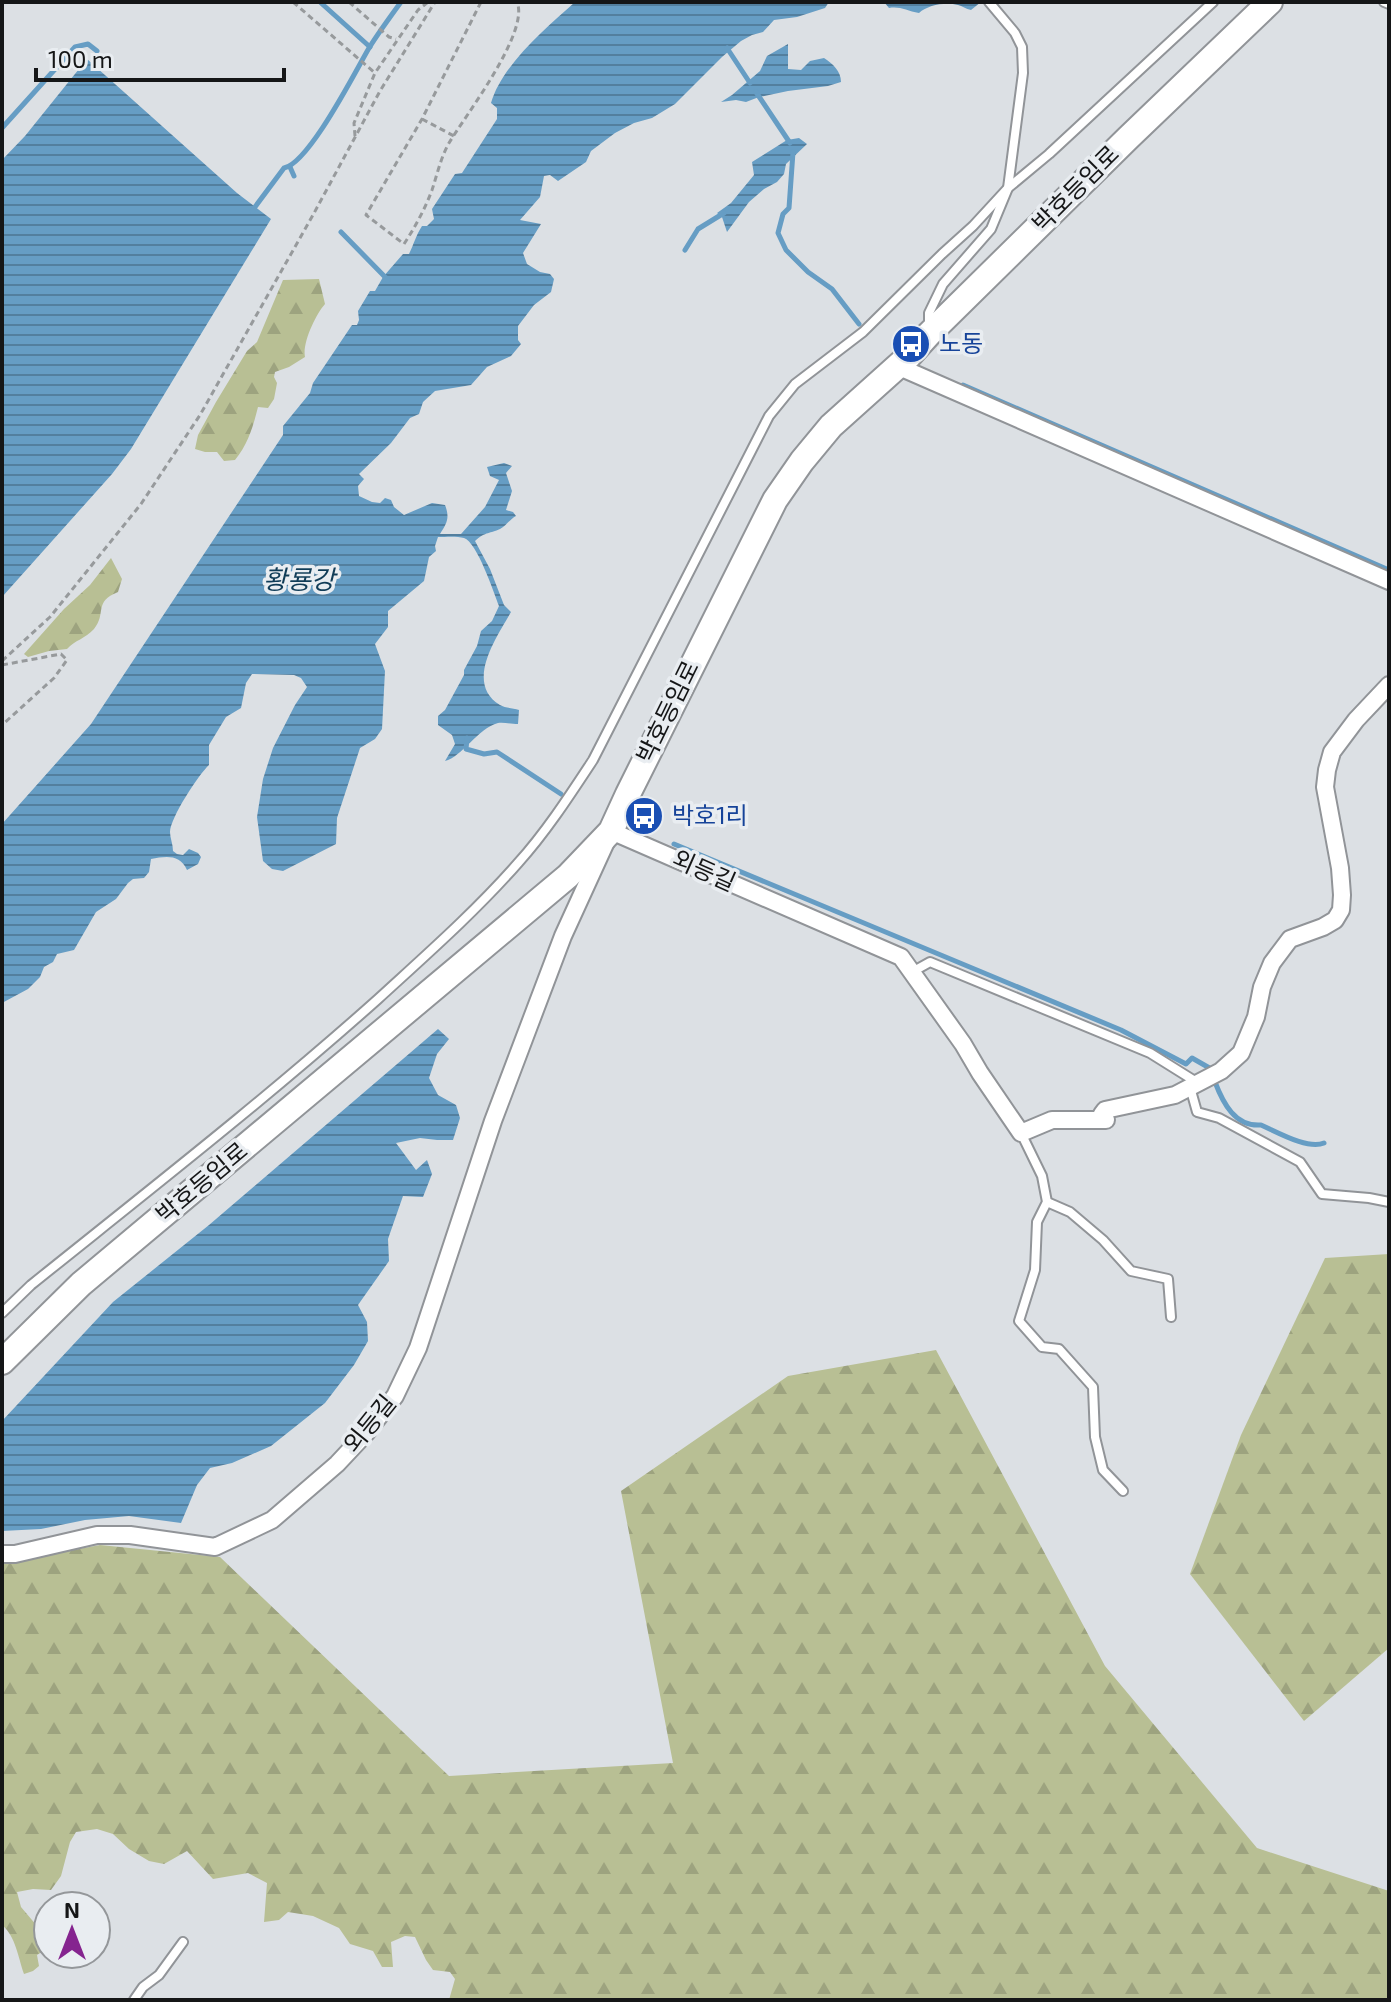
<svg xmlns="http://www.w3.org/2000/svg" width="1391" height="2002" viewBox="0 0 1391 2002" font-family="'Exo 2','Noto Sans KR',sans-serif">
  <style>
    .forest { fill: url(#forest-firs) }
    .water { fill: url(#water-rules) }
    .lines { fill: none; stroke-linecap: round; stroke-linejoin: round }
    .stream { stroke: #669dc4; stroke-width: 5 }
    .lane-casing { stroke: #919498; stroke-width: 12 }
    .street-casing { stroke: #919498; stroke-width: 20 }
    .secondary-casing { stroke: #919498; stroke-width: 28 }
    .path { stroke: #979a9c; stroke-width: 3; stroke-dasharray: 6 4; stroke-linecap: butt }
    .lane { stroke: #fff; stroke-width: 8 }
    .street { stroke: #fff; stroke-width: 16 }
    .secondary { stroke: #fff; stroke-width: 24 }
    .labels { text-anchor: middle; stroke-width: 7; stroke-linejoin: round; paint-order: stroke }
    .street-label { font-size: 24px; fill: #151617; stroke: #e9edf1 }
    .transit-label { font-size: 24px; fill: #164399; stroke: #e9edf1; text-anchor: start }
    .water-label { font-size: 26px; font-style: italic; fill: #103c57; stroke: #e9edf1 }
  </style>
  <defs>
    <pattern id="forest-firs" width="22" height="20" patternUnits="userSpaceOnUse" patternTransform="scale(2)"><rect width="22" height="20" fill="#b8bf94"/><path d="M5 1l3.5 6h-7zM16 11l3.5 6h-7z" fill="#9da37f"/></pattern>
    <pattern id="water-rules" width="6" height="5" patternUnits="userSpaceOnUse" patternTransform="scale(2)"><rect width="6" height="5" fill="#669dc4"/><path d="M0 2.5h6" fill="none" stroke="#537f9e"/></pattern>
  </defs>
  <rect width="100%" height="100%" fill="#dce0e4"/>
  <!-- forest -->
  <g class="forest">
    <path d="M 319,279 L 325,304 C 316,314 302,343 305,357 L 289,367 L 275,372 L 274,377 L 277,383 L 274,399 L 268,408 L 258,407 C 253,427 248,444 235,460 L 224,461 L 217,452 L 205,452 L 195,449 L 198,435 L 216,402 L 247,351 L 257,342 L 283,280 Z"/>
    <path d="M 111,558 L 122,579 L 118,592 C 93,602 107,613 94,629 C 85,639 75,640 67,649 L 49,651 L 28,657 L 24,654 L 64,609 L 90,585 Z"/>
    <path d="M 1389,1254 L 1389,1648 L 1304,1721 L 1190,1574 L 1241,1435 L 1325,1258 Z"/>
    <path d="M 936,1350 L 1105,1666 L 1257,1848 L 1389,1891 L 1389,2000 L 449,2000 L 455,1979 L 450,1972 L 433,1970 L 426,1960 L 415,1937 L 405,1936 L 391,1942 L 393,1967 L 382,1967 L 373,1951 L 350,1944 L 339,1928 L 313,1916 L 288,1912 L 279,1920 L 264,1922 L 267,1883 L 248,1873 L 213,1879 L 187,1851 L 164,1864 L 149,1861 L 129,1849 L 113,1834 L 97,1829 L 76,1832 L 70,1842 L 61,1876 L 51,1890 L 33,1889 L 17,1892 L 21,1907 L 48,1939 L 48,1948 L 37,1955 L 39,1966 L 33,1971 L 24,1974 C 18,1957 16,1937 2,1925 L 2,1560 L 16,1561 L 100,1545 L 220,1557 L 449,1776 L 673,1763 L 621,1491 L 788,1376 Z"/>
  </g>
  <!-- water -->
  <g class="water">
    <path d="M 575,2 L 829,2 L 825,8 L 797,17 L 774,20 L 763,32 L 752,35 L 741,41 L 722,57 L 675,104 L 652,118 L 634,123 L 615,133 L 591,151 L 586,162 L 558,181 L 550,175 L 544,176 L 540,197 L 520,220 L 541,224 L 523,253 L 527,264 L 540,272 L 550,274 L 554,279 L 551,292 L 534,305 L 518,326 L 518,340 L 521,344 L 511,356 L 487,367 L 471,385 L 435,391 L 423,402 L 419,414 L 410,418 L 391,443 L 359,474 L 364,479 L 358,486 L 359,496 L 372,502 L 380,503 L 385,498 L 391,500 L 394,507 L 404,515 L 432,503 L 445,505 C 450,518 447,523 440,534 L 461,534 L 485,507 L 499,480 L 490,476 L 487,467 L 504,463 L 512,466 L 506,473 L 512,491 L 506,510 L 513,512 L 516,516 C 510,519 506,526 500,529 C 490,534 486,531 475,541 L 490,569 L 504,605 L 511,612 C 497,637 464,683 500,705 C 505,708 513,708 519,710 L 518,724 C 512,724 503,722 498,723 C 478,728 462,757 445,761 L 455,744 L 452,735 L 438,725 L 438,716 L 445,710 L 464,675 L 464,670 L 477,646 L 481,631 L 492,621 L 499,606 C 494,593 477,542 464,538 C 457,536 446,537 438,537 L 435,546 L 436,551 L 429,557 L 424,581 L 388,611 L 388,627 L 375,644 L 385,671 L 382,729 L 375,739 L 360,748 L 337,818 L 336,844 L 283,871 L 272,869 L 263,861 L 257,817 L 263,779 L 273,748 L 295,705 L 307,687 L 301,678 L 294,675 L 252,674 L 246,683 L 241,708 L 226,717 L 209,745 L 209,765 C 199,774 170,818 170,832 C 170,838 173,844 173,851 L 177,854 L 183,855 L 189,849 L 198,853 L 201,857 L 198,864 L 187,870 C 180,854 166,856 151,859 L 149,872 L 144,878 L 133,879 L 128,883 L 116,899 L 96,912 L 74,950 L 57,954 L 53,962 L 44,967 L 40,977 L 28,989 L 2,1003 L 2,824 L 91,724 L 283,435 L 283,426 L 310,393 L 313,383 L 352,325 L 357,325 L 359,320 L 358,311 L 370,291 L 375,291 L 383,277 L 403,254 L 409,254 C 414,244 416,235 422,226 L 427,226 L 434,219 L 432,209 L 455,174 L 462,173 L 497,119 L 497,108 L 491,103 C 502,65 546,28 575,2 Z"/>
    <path d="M 884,2 L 981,2 L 971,10 C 966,9 962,6 958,5 C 945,2 928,5 919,13 C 907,11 900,6 889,8 Z"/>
    <path d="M 788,44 L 788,69 L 801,70 L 810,61 L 824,58 C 833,64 841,71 841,82 L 828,86 L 788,91 L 759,97 L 746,102 L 736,100 L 721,102 L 732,95 L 760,71 L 767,56 Z"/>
    <path d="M 87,59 L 237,193 L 271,219 L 131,449 L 112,474 L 2,597 L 2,160 L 25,136 Z"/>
    <path d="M 799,138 L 807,144 L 786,164 L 784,174 L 777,182 L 764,189 L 749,202 L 727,232 L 722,217 L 717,213 L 731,203 L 754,175 L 752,162 L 787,140 Z"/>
    <path d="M 438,1029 L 449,1039 L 437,1054 L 429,1078 L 438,1095 L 456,1105 L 460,1118 L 453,1140 L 437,1140 L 420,1138 L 396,1143 L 416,1170 L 427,1160 L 432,1174 L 423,1197 L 403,1196 L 388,1239 L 389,1261 L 358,1305 L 367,1322 L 368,1341 L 354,1365 L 325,1403 L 271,1446 L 232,1463 L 210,1468 L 197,1485 L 181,1523 L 129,1516 L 85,1520 L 41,1529 L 2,1531 L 2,1421 L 113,1302 L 209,1225 Z"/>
  </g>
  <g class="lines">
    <!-- stream -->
    <g class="stream">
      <path d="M 320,2 L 370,47"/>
      <path d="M 727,48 L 750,83"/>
      <path d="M 756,92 L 790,143"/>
      <path d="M 2,128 L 75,47 L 88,44 L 97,51"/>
      <path d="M 793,152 L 789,208 L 783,214 L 778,233 L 786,250 L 808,272 L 832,289 L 859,324"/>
      <path d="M 290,167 L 294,176"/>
      <path d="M 252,211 L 284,168 C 309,163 355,72 369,48 C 379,32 390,17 401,2"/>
      <path d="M 341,232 L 388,280"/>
      <path d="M 685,250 L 698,229 L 724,213"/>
      <path d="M 963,385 L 1389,570"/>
      <path d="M 467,738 L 466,749 L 484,754 L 497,752 L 561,794"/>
      <path d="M 674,844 L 1121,1030 L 1186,1064 L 1192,1058 L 1213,1070"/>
      <path d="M 1215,1082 C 1223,1103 1235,1127 1261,1125 C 1277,1132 1308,1150 1324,1143"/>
    </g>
    <!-- lane casing -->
    <g class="lane-casing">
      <g id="lane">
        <path d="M 1384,2 L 1389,4"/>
        <path d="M 929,324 L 929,313 L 943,284 L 991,229 L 1008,188 L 1023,73 L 1022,47 L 1015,33 L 989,2"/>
        <path d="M 912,972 L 930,962 L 1150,1053 L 1198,1083"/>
        <path d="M 1190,1087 L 1197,1112 L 1219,1118 L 1300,1162 L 1322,1194 L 1369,1198 L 1389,1202"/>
        <path d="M 1021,1133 L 1042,1176 L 1047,1202 L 1037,1222 L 1035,1270 L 1019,1321 L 1042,1347 L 1059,1349 L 1093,1387 L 1095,1437 L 1103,1470 L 1123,1491"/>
        <path d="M 1047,1202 L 1070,1212 L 1103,1240 L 1131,1271 L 1168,1279 L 1171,1317"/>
        <path d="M 2,1313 L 31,1285 C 148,1191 266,1099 378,999 C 426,955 475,912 518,863 C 546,832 570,795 593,760 L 769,416 L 795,384 L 863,332 L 942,254 L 973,226 L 1008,188 L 1049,154 L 1213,2"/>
        <path d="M 134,2000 L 143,1987 L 159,1975 L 183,1942"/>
      </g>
    </g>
    <!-- street casing -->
    <g class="street-casing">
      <g id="street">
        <path d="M 897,366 L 1389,581"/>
        <path d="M 2,1554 L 15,1554 L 97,1535 L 130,1535 L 215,1547 L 272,1520 L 337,1464 L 366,1433 L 395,1396 L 418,1348 L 493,1121 L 563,936 L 611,831 L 901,957 L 963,1044 L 980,1073 L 1021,1133 L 1052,1120 L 1106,1120 L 1102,1114 L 1105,1110 L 1175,1095 L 1221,1071 L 1241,1053 L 1256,1017 L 1262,987 L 1272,963 L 1290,939 L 1323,927 L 1335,920 L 1341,910 L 1342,895 L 1340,868 L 1325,787 L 1327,770 L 1332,752 L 1356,720 L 1389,685"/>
      </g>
    </g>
    <!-- secondary casing -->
    <g class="secondary-casing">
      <path id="secondary" d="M 2,1362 L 81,1284 L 568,876 L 611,831 L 628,794 L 775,500 L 802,461 L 831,426 L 909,356 L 929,334 L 1128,138 L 1270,2"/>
    </g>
    <!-- path -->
    <g class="path">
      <path d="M 293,2 L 375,73"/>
      <path d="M 349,2 L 389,37 L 396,39"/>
      <path d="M 448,2 L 451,2"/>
      <path d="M 481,2 L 422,119 L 366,215 L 404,244 C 415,227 425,209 432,190 C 437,175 441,157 449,143 C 465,116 530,32 517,2"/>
      <path d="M 422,119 L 454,136"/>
      <path d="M 355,136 L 354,123 L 375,73 L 418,10 L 428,2"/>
      <path d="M 2,661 L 50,617 L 141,504 L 200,415 L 313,215 L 380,91 L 435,2"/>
      <path d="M 2,665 L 61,654 L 67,660 L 54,678 L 2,725"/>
    </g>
    <!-- lane -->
    <use href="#lane" class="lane"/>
    <!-- street -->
    <use href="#street" class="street"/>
    <!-- secondary -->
    <use href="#secondary" class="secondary"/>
  </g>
  <!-- icons -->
  <defs>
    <g id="bus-disc" transform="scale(2)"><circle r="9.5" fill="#1a4fb4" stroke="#e9edf1"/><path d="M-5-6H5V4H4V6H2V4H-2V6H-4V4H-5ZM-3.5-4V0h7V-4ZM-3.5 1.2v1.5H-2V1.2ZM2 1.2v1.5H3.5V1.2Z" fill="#fff"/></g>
  </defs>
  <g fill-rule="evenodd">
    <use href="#bus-disc" x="911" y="344"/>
    <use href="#bus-disc" x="644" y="816"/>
  </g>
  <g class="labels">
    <!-- street labels -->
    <g class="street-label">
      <text transform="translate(1076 189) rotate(-45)" y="8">박호등임로</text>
      <text transform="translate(668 712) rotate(-64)" y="8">박호등임로</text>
      <text transform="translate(704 871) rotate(24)" y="8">외등길</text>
      <text transform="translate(202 1183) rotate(-40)" y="8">박호등임로</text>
      <text transform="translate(370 1424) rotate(-51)" y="8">외등길</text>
    </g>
    <!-- transit labels -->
    <g class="transit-label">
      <text x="939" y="352">노동</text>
      <text x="672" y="824">박호1리</text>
    </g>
    <!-- water labels -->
    <g class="water-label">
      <text x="299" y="589">황룡강</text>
    </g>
  </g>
  <!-- border -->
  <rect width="1391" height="2002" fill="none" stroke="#151617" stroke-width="8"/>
  <!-- north arrow -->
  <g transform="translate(72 1930)"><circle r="38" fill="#e9edf1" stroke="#94979a" stroke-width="2"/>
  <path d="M0-6L14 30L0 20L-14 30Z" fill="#85248f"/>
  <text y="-12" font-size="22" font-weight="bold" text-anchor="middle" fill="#151617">N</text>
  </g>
  <!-- scale -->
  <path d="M36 68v12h248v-12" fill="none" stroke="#151617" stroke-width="4"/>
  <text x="48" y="68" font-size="24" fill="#151617" stroke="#e9edf1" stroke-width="6" paint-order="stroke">100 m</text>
</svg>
